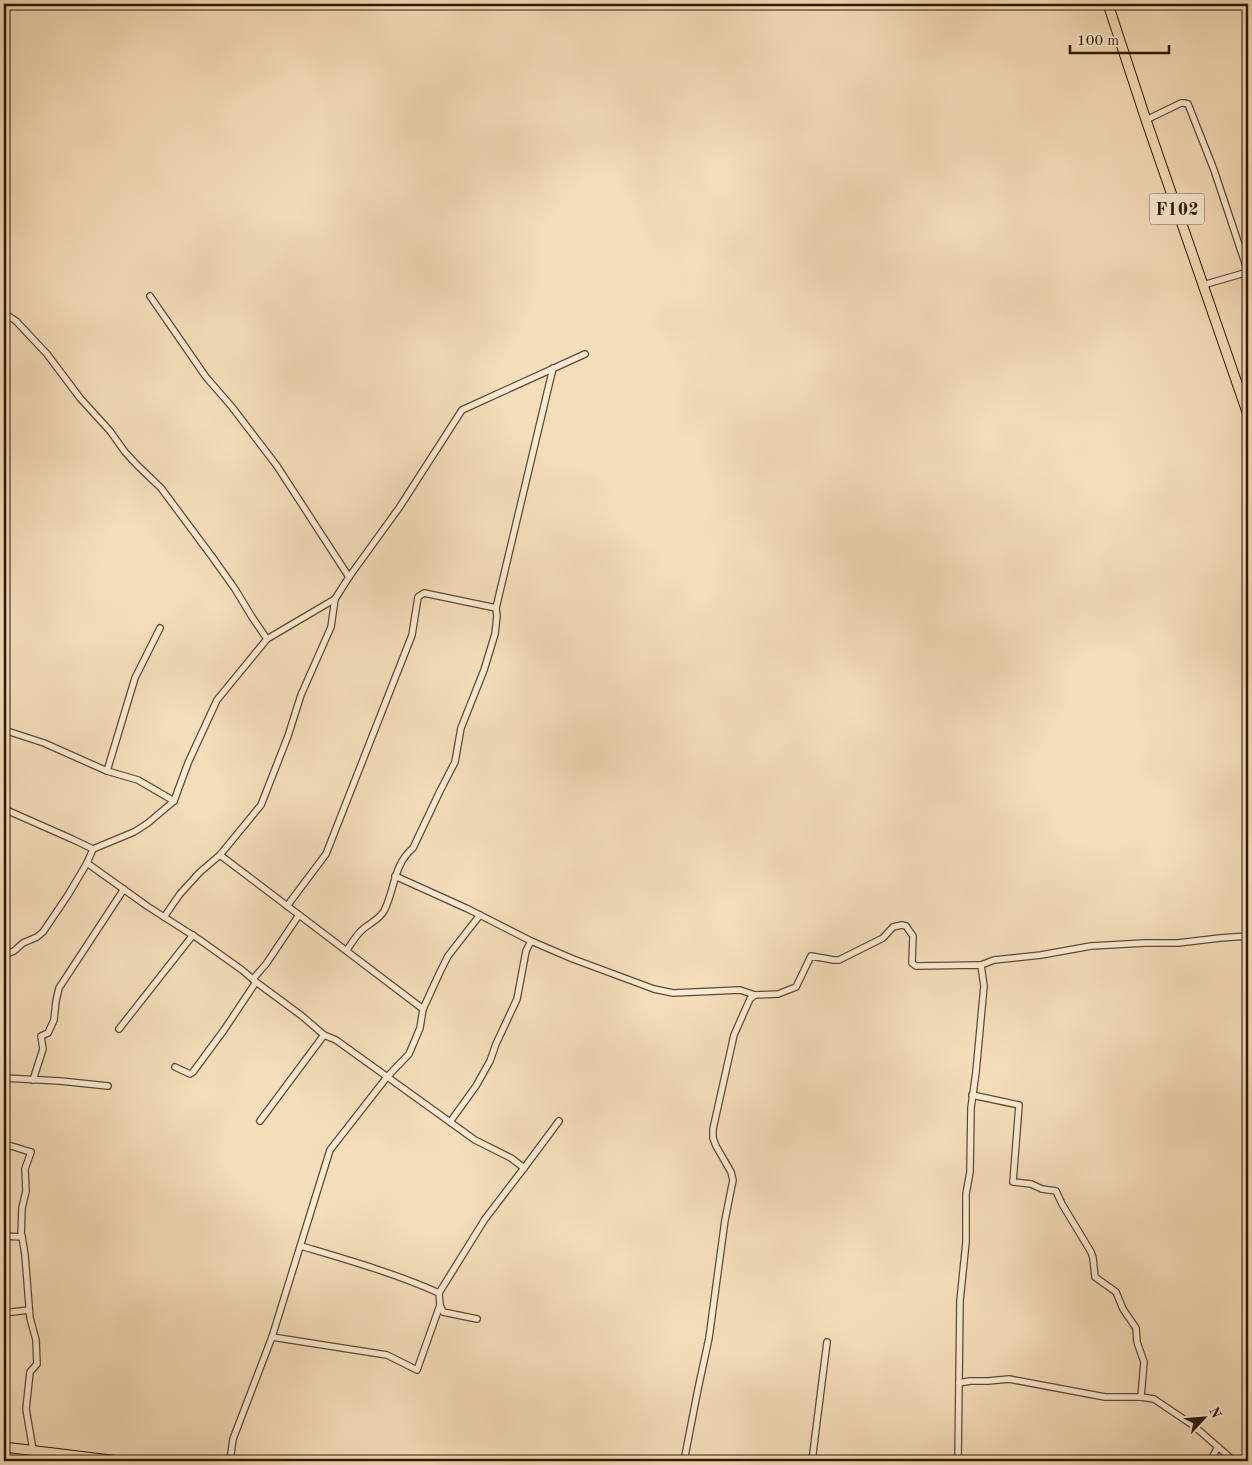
<svg xmlns="http://www.w3.org/2000/svg" width="1252" height="1465" viewBox="0 0 1252 1465" font-family="'Old Standard TT',serif">
  <style>
    .lines { fill: none; stroke-linecap: round; stroke-linejoin: round }
    .minor-casing { stroke: #5e4930; stroke-width: 8 }
    .primary-casing { stroke: #2c1802; stroke-width: 11 }
    .minor { stroke: #f8e9d2; stroke-width: 5.5 }
    .primary { stroke: #f4ddb9; stroke-width: 9 }
    .labels { text-anchor: middle; stroke-width: 5; stroke-linejoin: round; paint-order: stroke }
    .shield { fill: #f8e9d2; stroke: #695740; stroke-width: 1 }
    .shield-label { font-size: 18px; font-weight: bold; fill: #2c1802 }
  </style>
  <rect width="100%" height="100%" fill="#f4ddb9"/>
  <filter id="stains"><feTurbulence type="fractalNoise" baseFrequency=".004" numOctaves="4"/><feColorMatrix values="0 0 0 0 .2 0 0 0 0 .09 0 0 0 0 .02 0 0 0 .5 -.17"/></filter>
  <radialGradient id="worn" r=".72"><stop offset=".6" stop-color="#630" stop-opacity="0"/><stop offset="1" stop-color="#630" stop-opacity=".3"/></radialGradient>
  <g class="lines">
    <!-- minor casing -->
    <g class="minor-casing">
      <g id="minor">
        <path d="M 1146,120 L 1181,103 L 1184,103 L 1188,104 L 1214,170 L 1248,272"/>
        <path d="M 1203,285 L 1248,272"/>
        <path d="M 150,296 L 206,377 L 232,407 L 277,466 L 349,577"/>
        <path d="M 4,313 L 16,321 L 47,354 L 80,398 L 110,431 L 125,452 L 137,465 L 161,488 L 213,558 L 235,589 L 252,617 L 267,639"/>
        <path d="M 4,730 L 44,743 L 107,771 L 138,780 L 174,801"/>
        <path d="M 107,771 L 135,678 L 160,628"/>
        <path d="M 4,809 L 72,839 L 93,849"/>
        <path d="M 220,855 L 423,1009"/>
        <path d="M 87,863 L 147,906 L 200,940 L 242,970 L 256,982 L 302,1016 L 324,1035 L 336,1040 L 475,1140 L 511,1158 L 524,1168 L 559,1121"/>
        <path d="M 395,876 L 468,909 L 531,941 L 573,959 L 654,989 L 673,993 L 740,990 L 755,995"/>
        <path d="M 287,906 L 326,854 L 412,635 L 418,597 L 424,593 L 496,608"/>
        <path d="M 164,917 L 180,894 L 200,872 L 220,855 L 261,805 L 288,736 L 301,695 L 331,627 L 335,599"/>
        <path d="M 347,950 C 351,944 355,937 361,931 C 368,924 379,920 384,911 C 395,890 393,865 413,848 L 440,791 L 455,762 L 461,728 L 484,670 L 495,634 L 497,616 L 496,608 L 553,368"/>
        <path d="M 4,955 L 14,951 L 23,943 L 37,937 L 43,932 L 68,895 L 87,863 L 93,849 L 134,832 L 148,823 L 174,801 L 188,763 L 217,700 L 267,639 L 335,599 L 349,577 L 399,508 L 462,410 L 585,354"/>
        <path d="M 981,965 L 994,960 L 1041,955 L 1091,946 L 1145,943 L 1178,943 L 1220,938 L 1248,936"/>
        <path d="M 253,979 L 266,964 L 299,915"/>
        <path d="M 119,1029 L 193,935"/>
        <path d="M 175,1067 L 190,1074 L 193,1072 L 224,1030 L 256,982"/>
        <path d="M 4,1078 L 60,1081 L 108,1086"/>
        <path d="M 33,1080 L 43,1049 L 41,1036 L 48,1033 L 54,1020 L 56,1001 L 59,988 L 124,889"/>
        <path d="M 972,1095 L 1019,1105 L 1013,1182 L 1031,1184 L 1042,1189 L 1056,1191 L 1062,1204 L 1091,1252 L 1093,1258 L 1095,1277 L 1116,1292 L 1123,1309 L 1136,1328 L 1137,1342 L 1144,1362 L 1141,1397"/>
        <path d="M 260,1121 L 324,1035"/>
        <path d="M 450,1122 L 476,1086 L 490,1061 L 496,1044 L 517,999 L 526,951 L 531,941"/>
        <path d="M 4,1145 C 12,1145 22,1150 31,1152 L 25,1169 L 26,1191 L 22,1208 L 21,1237 L 22,1236 L 25,1255 L 30,1318 L 36,1340 L 37,1364 L 30,1372 L 26,1409 L 33,1450"/>
        <path d="M 4,1236 L 21,1237"/>
        <path d="M 301,1246 C 348,1260 394,1273 439,1293 L 440,1305 L 443,1312 L 477,1319"/>
        <path d="M 439,1293 L 485,1219 L 524,1168"/>
        <path d="M 4,1313 L 29,1310"/>
        <path d="M 272,1337 L 387,1355 L 417,1370 L 440,1305"/>
        <path d="M 959,1383 L 970,1381 L 988,1381 L 1009,1379 L 1105,1397 L 1141,1397 L 1154,1399 L 1194,1426 L 1234,1461"/>
        <path d="M 230,1461 L 233,1439 L 272,1337 L 330,1150 L 387,1077 L 409,1054 L 420,1028 L 423,1009 L 440,972 L 448,956 L 480,915"/>
        <path d="M 684,1461 L 698,1389 L 709,1338 L 725,1220 L 733,1180 L 731,1172 L 716,1146 L 713,1138 L 713,1129 L 734,1035 L 750,999 L 755,995 L 778,994 L 796,987 L 811,956 L 834,960 L 839,960 L 883,938 L 893,927 L 902,925 L 906,926 L 913,936 L 912,963 L 916,966 L 981,965 L 984,986 L 976,1072 L 971,1108 L 970,1172 L 966,1194 L 966,1242 L 960,1301 L 958,1461"/>
        <path d="M 812,1461 L 827,1342"/>
        <path d="M 1210,1461 L 1218,1447"/>
      </g>
    </g>
    <!-- primary casing -->
    <g class="primary-casing">
      <g id="primary">
        <path d="M 1108,4 L 1146,120 L 1248,415"/>
        <path d="M 4,1447 L 119,1461"/>
      </g>
    </g>
    <!-- minor -->
    <use href="#minor" class="minor"/>
    <!-- primary -->
    <use href="#primary" class="primary"/>
  </g>
  <g class="labels">
    <!-- shield labels -->
    <rect class="shield" x="1149.5" y="193.5" width="55" height="31" rx="4"/>
    <g class="shield-label">
      <text x="1177" y="215">F102</text>
    </g>
  </g>
  <!-- margin -->
  <rect width="1252" height="1465" fill="none" stroke="#f4ddb9" stroke-width="20"/>
  <rect x="5" y="5" width="1242" height="1455" fill="none" stroke="#2c1802" stroke-width="2.5"/>
  <rect x="10" y="10" width="1232" height="1445" fill="none" stroke="#2c1802"/>
  <!-- north arrow -->
  <g transform="translate(1204 1418) rotate(64)" stroke="#f8e9d2" stroke-width="4" paint-order="stroke">
  <path d="M0-4L9 19L0 12L-9 19Z" fill="#2c1802"/>
  <text y="-8" font-size="14" font-weight="bold" text-anchor="middle" fill="#2c1802">N</text>
  </g>
  <!-- scale -->
  <path d="M1070 45v8h99v-8" fill="none" stroke="#2c1802" stroke-width="2.5"/>
  <text x="1077" y="45" font-size="15" fill="#2c1802" stroke="#f8e9d2" stroke-width="4" paint-order="stroke">100 m</text>
  <rect width="100%" height="100%" filter="url(#stains)"/>
  <rect width="100%" height="100%" fill="url(#worn)"/>
</svg>
